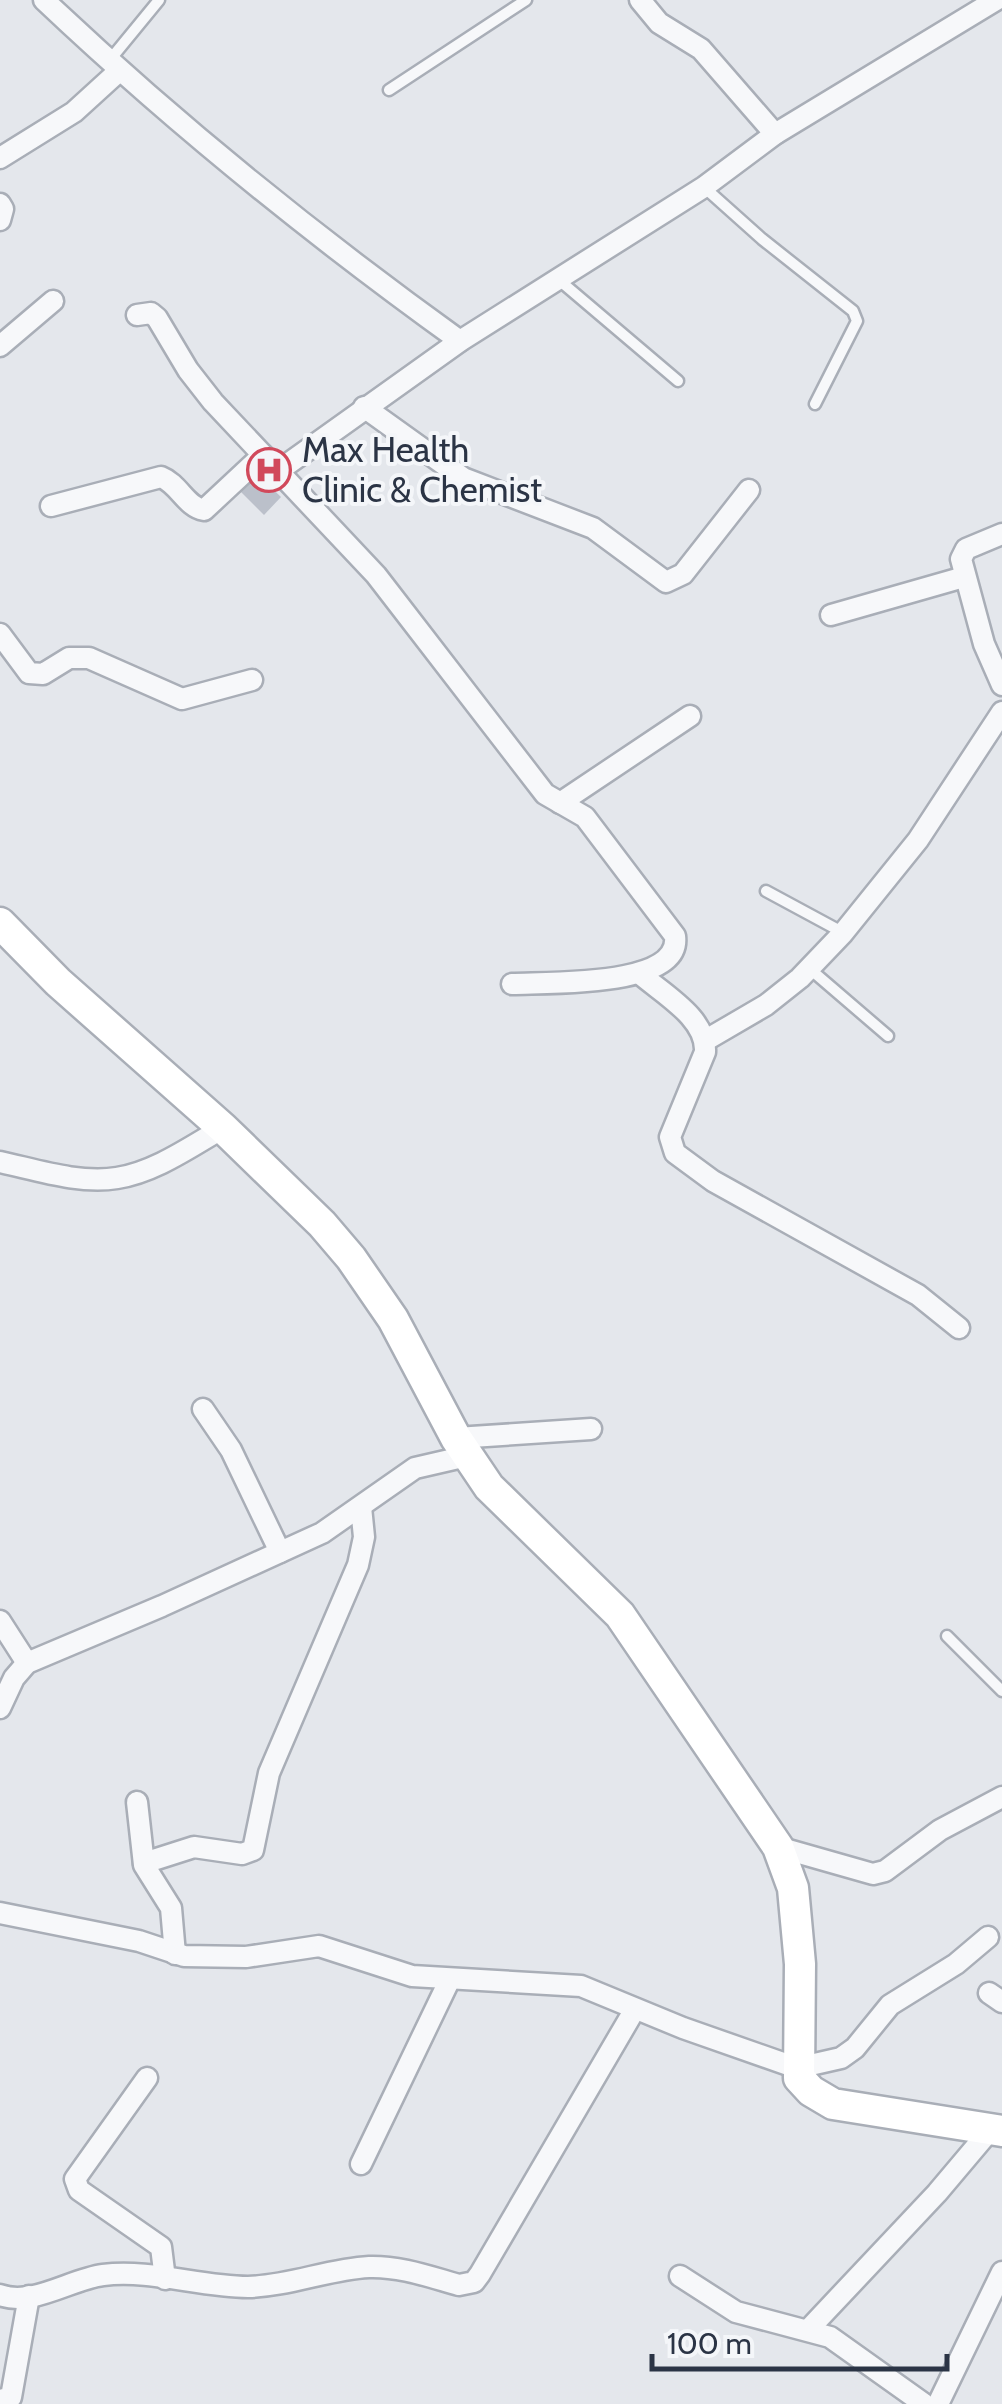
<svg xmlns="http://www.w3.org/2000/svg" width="1002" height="2404" viewBox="0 0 1002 2404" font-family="Cabin,sans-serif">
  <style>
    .building { fill: #bbc0ca }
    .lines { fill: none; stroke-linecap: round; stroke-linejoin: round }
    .lane-casing { stroke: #a9aeb7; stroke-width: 15 }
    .street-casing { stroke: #a9aeb7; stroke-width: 25 }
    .secondary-casing { stroke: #a9aeb7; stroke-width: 35 }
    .lane { stroke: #f7f8fa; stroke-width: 10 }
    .street { stroke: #f7f8fa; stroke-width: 20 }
    .secondary { stroke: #fff; stroke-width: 30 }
    .labels { text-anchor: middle; stroke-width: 8; stroke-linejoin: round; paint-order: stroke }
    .poi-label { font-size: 35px; fill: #2b3445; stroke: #f4f6f9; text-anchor: start }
  </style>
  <rect width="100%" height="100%" fill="#e4e7ec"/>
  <!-- building -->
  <path class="building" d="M 254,471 L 281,497 L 264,515 L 237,488 Z"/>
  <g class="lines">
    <!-- lane casing -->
    <g class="lane-casing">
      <g id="lane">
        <path d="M 109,61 L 159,0"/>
        <path d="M 389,90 L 526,0"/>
        <path d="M 705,188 L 762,239 L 853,311 L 857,321 L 815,404"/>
        <path d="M 559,280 L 678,381"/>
        <path d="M 766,891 L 842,932"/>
        <path d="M 810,969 L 888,1036"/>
        <path d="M 947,1636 L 1002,1691"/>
      </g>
    </g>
    <!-- street casing -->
    <g class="street-casing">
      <g id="street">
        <path d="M 44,0 C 175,124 314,236 460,341"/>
        <path d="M 640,0 L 659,23 L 701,49 L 775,134"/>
        <path d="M 0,158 L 74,112 L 119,71"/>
        <path d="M 0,204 L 3,209 L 0,220"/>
        <path d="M 137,315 L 151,313 L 157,318 L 188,370 L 213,402 L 376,575 L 545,794 L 585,817 L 675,936 C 682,988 546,982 512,984"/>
        <path d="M 0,346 L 53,301"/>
        <path d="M 364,407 L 463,478 L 593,528 L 666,582 L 683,574 L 749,490"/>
        <path d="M 278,471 L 460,341 L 704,187 L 775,134 L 996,0"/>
        <path d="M 51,506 L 161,477 C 179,484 186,507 204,510 L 263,455"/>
        <path d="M 1002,534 L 966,549 L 961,559 L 984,644 L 1002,685"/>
        <path d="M 831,615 L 964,577"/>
        <path d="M 0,634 L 29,673 L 43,674 L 69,658 L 89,658 L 182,699 L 252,680"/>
        <path d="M 560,803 L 690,716"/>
        <path d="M 639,973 C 663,994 707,1018 705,1052 L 670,1137 L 675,1153 L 713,1181 L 918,1295 L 959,1328"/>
        <path d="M 706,1040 L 766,1005 L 800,978 L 843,933 L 918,840 L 1002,712"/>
        <path d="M 0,1162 C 37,1170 79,1184 117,1178 C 155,1172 190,1147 223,1128"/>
        <path d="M 203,1409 L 231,1450 L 280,1552"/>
        <path d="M 456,1438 L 591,1429"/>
        <path d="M 0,1621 L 27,1663"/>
        <path d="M 0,1708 L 14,1678 L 27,1663 L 162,1606 L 322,1533 L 415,1468 L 467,1456"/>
        <path d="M 137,1802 L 144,1865 L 171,1908 L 175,1954"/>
        <path d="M 778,1847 L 873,1874 L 885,1871 L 940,1830 L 1002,1797"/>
        <path d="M 144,1863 L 194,1847 L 242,1854 L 253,1850 L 269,1773 L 358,1565 L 364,1537 L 361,1507"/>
        <path d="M 0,1913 L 139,1941 L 184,1956 L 246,1957 L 319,1946 L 412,1976 L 581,1986 L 683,2028 L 797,2068 L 841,2058 L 855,2048 L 890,2005 L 956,1964 L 988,1937"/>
        <path d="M 989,1993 L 1002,2002"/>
        <path d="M 147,2078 L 75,2179 L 79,2190 L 161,2247 L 165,2279"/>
        <path d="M 361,2164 L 450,1979"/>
        <path d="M 680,2276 L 736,2312 L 830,2337 L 924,2404"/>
        <path d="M 0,2295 C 32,2307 71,2279 103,2275 C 151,2269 200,2287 248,2287 C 289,2286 329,2269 369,2267 C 400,2266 430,2277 459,2285 L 474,2282 L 480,2274 L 635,2009"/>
        <path d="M 808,2330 L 937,2193 L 991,2129"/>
        <path d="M 0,2400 L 11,2397 L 29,2296"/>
        <path d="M 938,2404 L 1002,2272"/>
      </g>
    </g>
    <!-- secondary casing -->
    <g class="secondary-casing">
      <path id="secondary" d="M 0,923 L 58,982 L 223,1128 L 322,1224 L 351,1258 L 393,1319 L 456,1438 L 489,1487 L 620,1615 L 778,1847 L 793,1888 L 800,1964 L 799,2078 L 811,2091 L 833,2104 L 1002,2131"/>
    </g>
    <!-- lane -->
    <use href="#lane" class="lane"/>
    <!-- street -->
    <use href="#street" class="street"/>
    <!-- secondary -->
    <use href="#secondary" class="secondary"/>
  </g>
  <!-- icons -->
  <defs>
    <g id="hospital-ring" transform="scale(2.25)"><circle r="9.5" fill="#f4f6f9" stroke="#d1495b" stroke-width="1.5"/><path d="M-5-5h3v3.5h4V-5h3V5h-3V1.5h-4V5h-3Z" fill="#d1495b"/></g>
  </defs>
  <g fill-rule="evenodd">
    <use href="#hospital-ring" x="269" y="470"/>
  </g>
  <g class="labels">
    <!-- poi labels -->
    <g class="poi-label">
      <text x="302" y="462">Max Health<tspan x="302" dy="40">Clinic &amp; Chemist</tspan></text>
    </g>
  </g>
  <!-- scale -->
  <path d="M652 2354v15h295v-15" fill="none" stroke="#2b3445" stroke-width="5"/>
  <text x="667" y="2354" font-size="30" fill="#2b3445" stroke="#f4f6f9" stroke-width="8" paint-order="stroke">100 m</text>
</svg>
